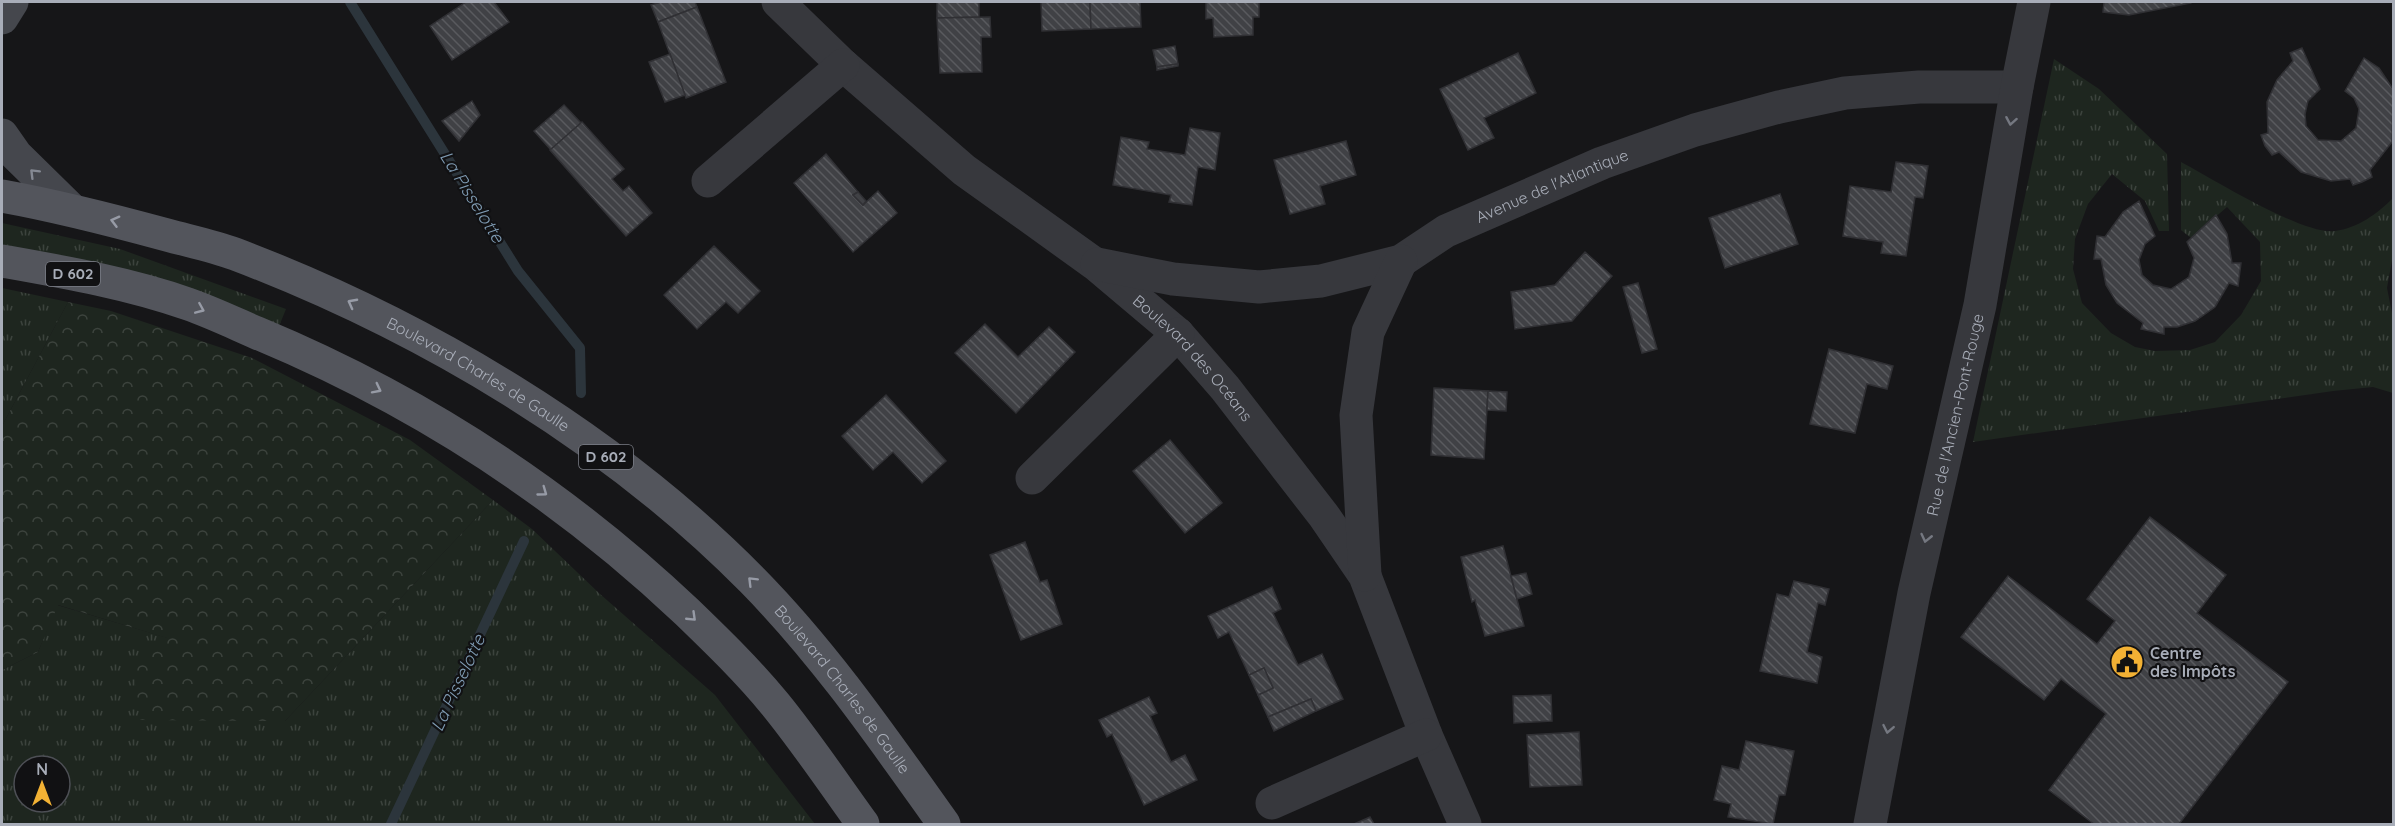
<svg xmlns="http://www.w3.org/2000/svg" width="2395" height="826" viewBox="0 0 2395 826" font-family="Quicksand,sans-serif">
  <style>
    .grass { fill: url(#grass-tufts); fill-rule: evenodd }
    .forest { fill: url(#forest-crowns) }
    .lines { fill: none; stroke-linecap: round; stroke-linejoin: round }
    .stream { stroke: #2c353c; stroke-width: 10 }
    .building { fill: url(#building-back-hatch); stroke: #303034; stroke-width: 1.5 }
    .street { stroke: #37383d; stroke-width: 33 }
    .secondary { stroke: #45474d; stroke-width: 33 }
    .primary { stroke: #53555c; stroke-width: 33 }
    .oneway { stroke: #757881 }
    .oneway2 { stroke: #858993 }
    .oneway3 { stroke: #979ba6 }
    .labels { text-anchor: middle; stroke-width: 4.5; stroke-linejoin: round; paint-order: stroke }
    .shield { fill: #111113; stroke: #7b7e86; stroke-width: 1.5 }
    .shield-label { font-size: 15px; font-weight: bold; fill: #a8adb8 }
    .street-label { font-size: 16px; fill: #a8adb8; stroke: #111113 }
    .poi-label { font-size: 16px; font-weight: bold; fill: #a8adb8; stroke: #111113; text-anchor: start }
    .water-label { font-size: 18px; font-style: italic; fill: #7f9bb3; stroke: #111113 }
  </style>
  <defs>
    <pattern id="grass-tufts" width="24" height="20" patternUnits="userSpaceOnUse" patternTransform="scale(1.5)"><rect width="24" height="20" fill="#1e261f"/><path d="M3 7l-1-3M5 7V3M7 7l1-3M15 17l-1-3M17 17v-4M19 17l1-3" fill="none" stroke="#3c433d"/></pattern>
    <pattern id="forest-crowns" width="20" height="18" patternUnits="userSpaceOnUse" patternTransform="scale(1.5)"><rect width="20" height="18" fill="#1e261f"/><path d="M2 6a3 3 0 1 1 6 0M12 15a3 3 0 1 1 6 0" fill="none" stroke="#3c433d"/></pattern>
    <pattern id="building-back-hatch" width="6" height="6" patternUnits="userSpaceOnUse" patternTransform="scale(1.5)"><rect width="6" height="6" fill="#404145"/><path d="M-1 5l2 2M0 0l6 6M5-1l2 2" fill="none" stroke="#595a5e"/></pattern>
  </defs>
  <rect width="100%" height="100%" fill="#161618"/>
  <!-- grass -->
  <g class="grass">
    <path d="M 2054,59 L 2099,89 L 2167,154 L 2169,231 L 2159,231 L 2145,201 L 2112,174 L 2088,204 L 2075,239 L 2073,269 L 2082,303 L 2111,333 L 2135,347 L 2155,351 L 2190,350 L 2215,342 L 2241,315 L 2261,281 L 2260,242 L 2227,207 L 2191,238 L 2181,230 L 2181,162 C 2211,178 2304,236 2335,231 C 2358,228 2377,214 2393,198 L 2393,255 L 2387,288 L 2393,318 L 2393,393 L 2373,387 L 2333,391 L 1973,442 Z"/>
    <path d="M 2,223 L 120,249 L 286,309 L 277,331 L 2,252 Z"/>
    <path d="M 2,288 L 68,302 L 2,426 Z"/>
    <path d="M 493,500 L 532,529 L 600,594 L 715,695 L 815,824 L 2,824 L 2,670 L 38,652 L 57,605 L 168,638 L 285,721 ZM 24,766 L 60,766 L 60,802 L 24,802 Z"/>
  </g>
  <!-- forest -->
  <path class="forest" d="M 68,302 L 111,311 L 252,358 L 410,440 L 493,500 L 285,721 L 140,720 L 134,670 L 167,638 L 58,605 L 38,652 L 2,670 L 2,426 Z"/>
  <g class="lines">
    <!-- stream -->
    <g class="stream">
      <path d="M 350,2 L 518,271 L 580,348 L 581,393"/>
      <path d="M 391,824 L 524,541"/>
    </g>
  </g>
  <!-- building -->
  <g class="building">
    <path d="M 466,2 L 494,2 L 509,22 L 452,60 L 430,26 Z"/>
    <path d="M 661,2 L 695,2 L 697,7 L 658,22 L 651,5 Z"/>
    <path d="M 937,2 L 979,2 L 979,17 L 937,18 Z"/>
    <path d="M 1041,2 L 1090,2 L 1091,29 L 1042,31 Z"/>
    <path d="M 1090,2 L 1140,2 L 1141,27 L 1091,29 Z"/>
    <path d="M 1206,2 L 1259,2 L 1259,17 L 1253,17 L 1253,35 L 1214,37 L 1213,18 L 1206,19 Z"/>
    <path d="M 2104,2 L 2191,2 L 2191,3 L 2129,15 L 2103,12 Z"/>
    <path d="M 697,7 L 726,82 L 686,98 L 658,22 Z"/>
    <path d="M 990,17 L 991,37 L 981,37 L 982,72 L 940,73 L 937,18 Z"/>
    <path d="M 1175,46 L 1178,64 L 1157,67 L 1153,50 Z"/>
    <path d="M 2302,48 L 2320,89 L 2308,101 L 2305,114 L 2306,126 L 2318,140 L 2341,141 L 2356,128 L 2359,109 L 2354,98 L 2345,91 L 2364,58 L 2379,68 L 2393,89 L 2392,142 L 2370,170 L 2372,177 L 2362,182 L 2353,185 L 2350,179 L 2331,181 L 2301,172 L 2279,152 L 2272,155 L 2265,146 L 2261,135 L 2268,133 L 2267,102 L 2277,80 L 2293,61 L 2290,53 Z"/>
    <path d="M 1518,53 L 1536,93 L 1484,118 L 1494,138 L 1468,150 L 1440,89 Z"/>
    <path d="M 670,54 L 685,95 L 665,102 L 649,62 Z"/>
    <path d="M 1178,64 L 1178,66 L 1157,70 L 1157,67 Z"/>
    <path d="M 472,101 L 480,115 L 459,141 L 442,121 Z"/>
    <path d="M 564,105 L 581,123 L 551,150 L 534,131 Z"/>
    <path d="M 582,122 L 624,169 L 612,179 L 623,191 L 629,186 L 652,213 L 626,236 L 550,150 Z"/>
    <path d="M 1190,128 L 1220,133 L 1215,170 L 1198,167 L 1192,205 L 1169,202 L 1171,195 L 1113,185 L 1121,137 L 1149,142 L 1147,149 L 1185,155 Z"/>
    <path d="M 1346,141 L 1356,175 L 1320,186 L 1325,204 L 1290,214 L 1274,160 Z"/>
    <path d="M 826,154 L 858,192 L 853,195 L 863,205 L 878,191 L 897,213 L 853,252 L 794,183 Z"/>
    <path d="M 1896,162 L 1928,166 L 1923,198 L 1915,197 L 1906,256 L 1881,253 L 1883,242 L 1843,236 L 1850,186 L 1891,192 Z"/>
    <path d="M 858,192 L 866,201 L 863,205 L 853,195 Z"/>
    <path d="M 1780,194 L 1798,244 L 1725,268 L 1709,218 Z"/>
    <path d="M 2139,201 L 2155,236 L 2145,244 L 2139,260 L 2142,275 L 2153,285 L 2171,289 L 2189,277 L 2194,258 L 2187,242 L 2216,215 L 2227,234 L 2232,263 L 2241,263 L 2238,286 L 2229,283 L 2215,307 L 2195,321 L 2177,327 L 2164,327 L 2164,334 L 2141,329 L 2143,323 L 2117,303 L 2106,285 L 2101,259 L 2094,259 L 2097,236 L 2105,237 L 2123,212 Z"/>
    <path d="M 714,246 L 760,291 L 738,313 L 726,302 L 697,329 L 664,295 Z"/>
    <path d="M 1585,252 L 1612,276 L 1572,321 L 1515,329 L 1511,292 L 1555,285 Z"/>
    <path d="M 1638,283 L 1657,349 L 1642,353 L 1623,287 Z"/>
    <path d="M 985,324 L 1018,357 L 1049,327 L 1075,352 L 1016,413 L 955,353 Z"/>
    <path d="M 1829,349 L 1893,366 L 1887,389 L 1867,384 L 1855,433 L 1810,424 Z"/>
    <path d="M 1434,388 L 1488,391 L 1484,459 L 1431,455 Z"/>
    <path d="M 1488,391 L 1507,392 L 1506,411 L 1487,410 Z"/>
    <path d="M 886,395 L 946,461 L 922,483 L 893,452 L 873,470 L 842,436 Z"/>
    <path d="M 1170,440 L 1222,503 L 1185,533 L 1133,471 Z"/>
    <path d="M 2150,517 L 2226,575 L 2197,613 L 2288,682 L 2179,824 L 2094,824 L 2049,790 L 2106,714 L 2061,679 L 2044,700 L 1961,637 L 2008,576 L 2097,644 L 2115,621 L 2087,599 Z"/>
    <path d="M 1025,542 L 1040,582 L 1047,580 L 1062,624 L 1021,640 L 990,555 Z"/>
    <path d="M 1503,546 L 1524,626 L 1485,636 L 1475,600 L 1472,602 L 1461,557 Z"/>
    <path d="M 1526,573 L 1532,594 L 1517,599 L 1511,576 Z"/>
    <path d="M 1794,581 L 1829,589 L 1825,605 L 1818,603 L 1807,652 L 1822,657 L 1817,683 L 1760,671 L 1777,594 L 1789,597 Z"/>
    <path d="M 1272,587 L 1281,609 L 1273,613 L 1298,665 L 1322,654 L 1343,699 L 1316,711 L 1311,699 L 1268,717 L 1258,695 L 1273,688 L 1264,668 L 1249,675 L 1229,632 L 1218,638 L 1208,616 Z"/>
    <path d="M 1264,668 L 1273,688 L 1258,695 L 1249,675 Z"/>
    <path d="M 1551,695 L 1552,721 L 1514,723 L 1513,696 Z"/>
    <path d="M 1149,697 L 1157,713 L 1150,716 L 1171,762 L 1185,755 L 1197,780 L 1144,805 L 1112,734 L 1107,737 L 1099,720 Z"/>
    <path d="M 1311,699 L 1316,711 L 1274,731 L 1268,717 Z"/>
    <path d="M 1579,732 L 1582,785 L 1530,787 L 1527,735 Z"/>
    <path d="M 1746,741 L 1794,751 L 1785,795 L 1779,795 L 1773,824 L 1728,817 L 1731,804 L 1714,800 L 1722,766 L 1739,770 Z"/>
    <path d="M 1370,817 L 1374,824 L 1354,824 Z"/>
  </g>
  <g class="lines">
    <!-- street -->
    <g class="street">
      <path id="s1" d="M 778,2 L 843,65 L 964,170 L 1095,264 L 1178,334 L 1225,388 L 1324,516 L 1365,576 L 1426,735 L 1465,824"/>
      <path d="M 708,181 L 843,65"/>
      <path id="s2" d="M 1097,264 L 1173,279 L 1259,287 L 1321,281 L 1401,261 L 1446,231 L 1602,163 L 1695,130 L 1779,107 L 1845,93 L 1919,87 L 2017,87"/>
      <path d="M 1032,478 L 1178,334"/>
      <path d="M 1365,575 L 1356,415 L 1368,332 L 1401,261"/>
      <path d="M 1272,803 L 1426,735"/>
      <path id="s3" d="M 1870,824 L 1914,593 L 1980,305 L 2017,87 L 2034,2"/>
    </g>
    <!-- secondary -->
    <g class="secondary">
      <path d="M 2,18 L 12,2"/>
      <path d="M 2,135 L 16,155 L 70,208"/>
    </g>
    <!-- primary -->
    <g class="primary">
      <path id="s4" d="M 2,196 C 58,206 112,220 167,235 C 189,241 213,246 235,254 C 422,325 611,437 752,580 C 825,654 884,740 944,824"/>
      <path d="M 2,261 C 64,272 128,283 188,304 C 211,312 234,323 257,333 C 416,399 561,493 687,612 C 717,641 748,671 775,704 C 806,742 834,784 863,824"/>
    </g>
  </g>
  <!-- one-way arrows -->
  <defs><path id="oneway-chevron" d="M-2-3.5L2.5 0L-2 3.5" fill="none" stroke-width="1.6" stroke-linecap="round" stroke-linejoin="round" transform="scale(1.5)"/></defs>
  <g class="oneway">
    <use href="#oneway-chevron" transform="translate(2011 121) rotate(100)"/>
    <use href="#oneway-chevron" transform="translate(1926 538) rotate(103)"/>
    <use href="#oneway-chevron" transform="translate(1888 729) rotate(101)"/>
  </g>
  <use class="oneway2" href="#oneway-chevron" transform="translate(34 173) rotate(-135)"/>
  <g class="oneway3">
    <use href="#oneway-chevron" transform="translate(115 221) rotate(-165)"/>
    <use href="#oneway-chevron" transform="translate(352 303) rotate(-152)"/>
    <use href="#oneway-chevron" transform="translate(200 309) rotate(23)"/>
    <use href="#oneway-chevron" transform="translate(377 389) rotate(27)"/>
    <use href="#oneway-chevron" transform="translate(543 492) rotate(36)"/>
    <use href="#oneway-chevron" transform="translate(752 581) rotate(-135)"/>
    <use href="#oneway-chevron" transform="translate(692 617) rotate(44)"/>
  </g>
  <!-- icons -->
  <defs>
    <g id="civic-disc" transform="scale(1.725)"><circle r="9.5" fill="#f2b134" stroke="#111113"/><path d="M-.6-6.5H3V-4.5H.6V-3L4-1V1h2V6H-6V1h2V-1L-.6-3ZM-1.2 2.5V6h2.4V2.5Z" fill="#111"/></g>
  </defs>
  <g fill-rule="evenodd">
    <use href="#civic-disc" x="2127" y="662"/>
  </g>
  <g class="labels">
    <!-- shield labels -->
    <g class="shield">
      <rect x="46" y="262" width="54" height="24" rx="4.5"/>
      <rect x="579" y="445" width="54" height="24" rx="4.5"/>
    </g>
    <g class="shield-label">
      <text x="73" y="279">D 602</text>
      <text x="606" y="462">D 602</text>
    </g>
    <!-- street labels -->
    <g class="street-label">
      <text dy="6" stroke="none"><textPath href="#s2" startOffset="478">Avenue de l'Atlantique</textPath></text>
      <text dy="6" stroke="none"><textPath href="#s1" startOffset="548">Boulevard des Océans</textPath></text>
      <text dy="6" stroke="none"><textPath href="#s4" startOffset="512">Boulevard Charles de Gaulle</textPath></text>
      <text dy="6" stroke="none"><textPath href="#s3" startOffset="418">Rue de l'Ancien-Pont-Rouge</textPath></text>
      <text dy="6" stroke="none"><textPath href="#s4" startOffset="998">Boulevard Charles de Gaulle</textPath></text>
    </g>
    <!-- poi labels -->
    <g class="poi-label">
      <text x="2150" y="659">Centre<tspan x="2150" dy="18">des Impôts</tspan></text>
    </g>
    <!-- water labels -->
    <g class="water-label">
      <text transform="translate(472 197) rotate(58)" y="6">La Pisselotte</text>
      <text transform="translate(458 683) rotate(-65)" y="6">La Pisselotte</text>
    </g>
  </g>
  <!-- border -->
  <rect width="2395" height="826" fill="none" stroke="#a8adb8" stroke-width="6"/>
  <!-- north arrow -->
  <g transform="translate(42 784)"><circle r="28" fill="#111113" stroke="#4d4f55" stroke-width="1.5"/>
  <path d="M0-4.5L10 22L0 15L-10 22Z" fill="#f2b134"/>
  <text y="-9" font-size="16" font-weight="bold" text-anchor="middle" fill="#a8adb8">N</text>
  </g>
</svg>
